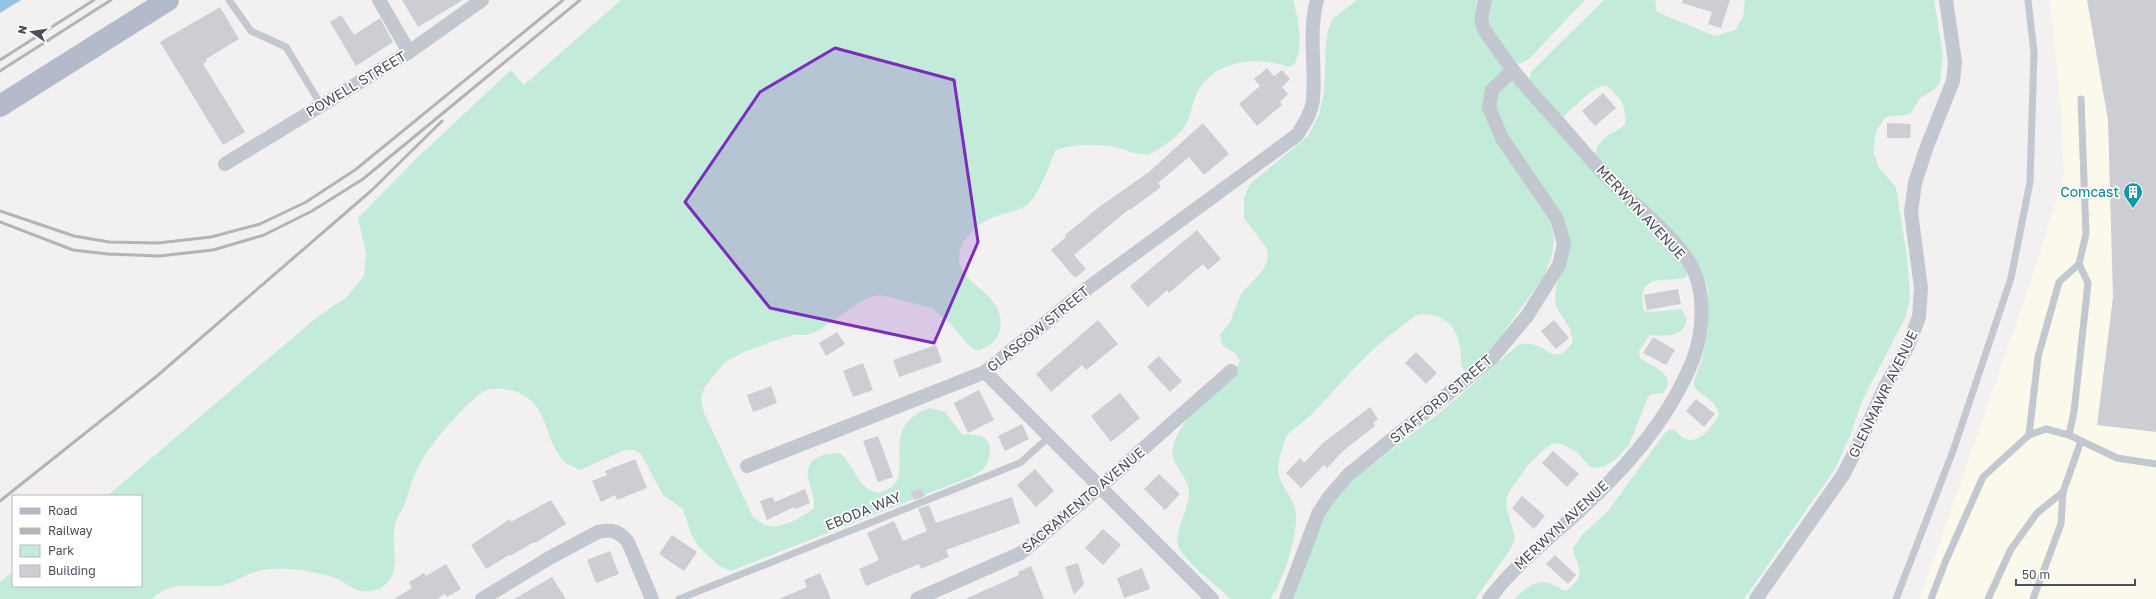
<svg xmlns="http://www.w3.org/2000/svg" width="2156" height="599" viewBox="0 0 2156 599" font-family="'Golos Text',sans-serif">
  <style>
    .commercial { fill: #fbf9eb }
    .green { fill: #c3ebda }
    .water { fill: #94c4e4 }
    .building { fill: #cdced4 }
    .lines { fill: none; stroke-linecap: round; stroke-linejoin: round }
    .lane { stroke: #c2c7d0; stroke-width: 7 }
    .street { stroke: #c2c7d0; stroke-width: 14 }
    .primary { stroke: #b2bacc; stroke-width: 22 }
    .rail { stroke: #b3b4b9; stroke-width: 3 }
    .marked { fill: #7b2cbf; fill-opacity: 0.2; stroke: #7b2cbf; stroke-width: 3; stroke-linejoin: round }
    .labels { text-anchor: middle; stroke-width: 3.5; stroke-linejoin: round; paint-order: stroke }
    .street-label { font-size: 14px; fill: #494f5b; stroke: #fff }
    .culture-label { font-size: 14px; fill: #0d838f; stroke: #fff; text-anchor: end }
  </style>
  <rect width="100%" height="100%" fill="#f2f0f0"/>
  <!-- commercial -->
  <path class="commercial" d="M 2050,0 L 2156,0 L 2156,599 L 1920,599 L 2031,281 L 2064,176 L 2060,97 Z"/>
  <!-- green -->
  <g class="green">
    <path d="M 621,0 L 1293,0 C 1299,19 1303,45 1295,64 L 1289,67 C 1256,55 1212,60 1196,95 C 1191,106 1191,119 1183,129 C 1176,137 1164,146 1154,152 C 1143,159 1131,151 1119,148 C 1098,144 1077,143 1056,150 C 1048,167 1042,188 1030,202 C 1020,212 1006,212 994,217 C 979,222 960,239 959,256 C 957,285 1007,293 1000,329 C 998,341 988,347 977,351 L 968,345 L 951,324 L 931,308 L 881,295 L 873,296 L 860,302 L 818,331 L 806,335 L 793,335 L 771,342 L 744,352 L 725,362 L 704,388 L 701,399 L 704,413 L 753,517 C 759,521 763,525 770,526 C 782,529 805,516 814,508 C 815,497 810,488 808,477 C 806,457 825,452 841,454 C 857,469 855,487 879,493 C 883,491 887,490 890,488 C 915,471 877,428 929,408 L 945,412 L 962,434 C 968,435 975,434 981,436 C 994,440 991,461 983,469 C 980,472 976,474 973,476 L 731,571 L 719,566 L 699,547 L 691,534 L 683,509 L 663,495 L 641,454 L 634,450 L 625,450 L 580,470 C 574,467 566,464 562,459 C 543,436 549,405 517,392 C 507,389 497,387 487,390 C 472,395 430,445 422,460 C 414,474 410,488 405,503 C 402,510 397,517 395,525 C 390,547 404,573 381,588 C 356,599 351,582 330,576 C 305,570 276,564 251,573 C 241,577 230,585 219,586 C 196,588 171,579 152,599 L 0,599 L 0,582 L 13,572 L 13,586 L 141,586 L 141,496 L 107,496 L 317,317 L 347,297 L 364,276 L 366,253 L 358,218 L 419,156 L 511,70 L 524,85 Z"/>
    <path d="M 1357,0 L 1477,0 C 1468,29 1490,49 1506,71 L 1488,87 L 1498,141 L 1550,222 L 1554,238 L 1552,256 L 1544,276 L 1501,336 L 1471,371 L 1466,372 L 1461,366 C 1462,352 1459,331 1447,322 C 1440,317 1428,312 1418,315 C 1414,316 1409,321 1406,323 C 1370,348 1342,382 1313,413 C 1306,421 1290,430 1286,437 C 1284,441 1283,447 1281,452 C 1270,487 1295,489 1296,516 C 1297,537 1283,583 1270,599 L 1231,599 C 1220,589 1181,558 1178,545 C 1174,530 1190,508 1189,491 C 1189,487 1186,481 1184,477 C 1171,457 1168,453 1180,430 C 1195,404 1229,387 1240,361 L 1236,354 L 1222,345 L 1220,335 L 1230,322 L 1241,294 L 1263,270 L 1268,259 L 1267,249 L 1244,218 L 1244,198 L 1250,184 L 1308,136 L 1319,115 L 1324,92 L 1326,44 L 1328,30 L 1333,19 Z"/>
    <path d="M 1492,0 L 1585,0 L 1529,59 L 1520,64 L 1514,63 C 1502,45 1479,23 1492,0 Z"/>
    <path d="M 1604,0 L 1655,0 L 1657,12 L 1715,36 L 1735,30 L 1743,17 L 1745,0 L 1934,0 L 1943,55 L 1940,82 L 1935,89 L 1920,98 L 1910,114 L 1886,117 L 1877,129 L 1873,151 L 1879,168 L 1896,187 L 1907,258 L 1910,297 L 1906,316 L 1862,401 L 1850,436 L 1835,469 L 1744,599 L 1514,599 C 1522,591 1536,579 1548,583 C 1555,584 1559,589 1566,591 C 1590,573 1576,569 1573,548 L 1582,535 L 1608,511 L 1665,433 L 1670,429 C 1677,430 1679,436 1686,439 C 1701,444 1712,426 1719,415 C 1717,401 1703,397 1694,387 L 1694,381 L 1702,360 L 1708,328 L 1708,289 L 1700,267 L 1595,157 C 1597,137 1611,135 1625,125 C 1626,114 1625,104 1617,96 C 1613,92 1610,87 1605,86 C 1594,85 1571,110 1562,118 L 1529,82 L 1531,72 Z"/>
    <path d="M 1512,77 L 1661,234 L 1688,270 L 1686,278 C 1661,282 1636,273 1644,311 L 1652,312 L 1681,309 L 1687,319 C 1684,338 1664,336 1650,335 L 1639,351 L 1640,358 C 1652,367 1679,375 1663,393 L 1652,394 L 1648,397 L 1629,445 L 1615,460 L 1605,466 L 1596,468 L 1589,466 L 1578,453 L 1560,443 L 1552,444 L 1544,449 L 1528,465 L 1508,493 L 1506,506 L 1515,538 L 1510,550 L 1475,599 L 1294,599 L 1319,528 L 1333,502 L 1351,481 L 1443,410 L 1518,345 C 1546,336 1551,373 1573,342 L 1570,329 L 1556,306 L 1555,297 L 1556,286 L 1569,245 L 1516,154 L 1493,108 L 1495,96 Z"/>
  </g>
  <!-- water -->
  <path class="water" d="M 0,0 L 21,0 L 0,13 Z"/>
  <!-- building -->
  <g class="building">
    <path d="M 402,0 L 463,0 L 418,27 Z"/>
    <path d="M 1683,0 L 1730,0 L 1721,28 L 1708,24 L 1712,12 L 1682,3 Z"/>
    <path d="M 2087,0 L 2156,0 L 2156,432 L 2097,425 L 2113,297 L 2108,120 Z"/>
    <path d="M 220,7 L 239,39 L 206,59 L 207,61 L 203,64 L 245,132 L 223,145 L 160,42 Z"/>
    <path d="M 341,15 L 354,35 L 380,18 L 393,42 L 356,66 L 330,22 Z"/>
    <path d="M 1267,68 L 1274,76 L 1282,70 L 1290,79 L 1282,87 L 1288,94 L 1280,102 L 1282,105 L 1257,126 L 1239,104 L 1260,86 L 1254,79 Z"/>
    <path d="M 1603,93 L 1616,108 L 1595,126 L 1582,111 Z"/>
    <path d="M 1203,123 L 1229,154 L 1204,175 L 1189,157 L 1158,183 L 1161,187 L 1130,210 L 1129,209 L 1074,255 L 1086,269 L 1075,278 L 1051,250 L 1066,237 L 1065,235 L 1099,207 L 1149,172 Z"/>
    <path d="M 1887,123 L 1911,124 L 1910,138 L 1887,138 Z"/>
    <path d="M 1197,230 L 1221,259 L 1208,270 L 1203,264 L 1169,293 L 1167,290 L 1148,307 L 1130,286 Z"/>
    <path d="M 1678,289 L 1681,304 L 1647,310 L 1644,295 Z"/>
    <path d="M 1098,320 L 1118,344 L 1086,370 L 1082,365 L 1051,392 L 1036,374 Z"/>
    <path d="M 1554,320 L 1569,338 L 1556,349 L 1541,331 Z"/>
    <path d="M 837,332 L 845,344 L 826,356 L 819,343 Z"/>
    <path d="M 1653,337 L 1675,350 L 1666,365 L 1643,353 Z"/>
    <path d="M 936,345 L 942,362 L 899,377 L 893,360 Z"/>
    <path d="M 1416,352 L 1437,373 L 1426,384 L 1405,363 Z"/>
    <path d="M 1159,356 L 1182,381 L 1170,392 L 1147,367 Z"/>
    <path d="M 863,363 L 873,390 L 853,397 L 843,371 Z"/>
    <path d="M 771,386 L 777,403 L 753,412 L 747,395 Z"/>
    <path d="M 979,390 L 994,420 L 968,433 L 954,403 Z"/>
    <path d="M 1120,393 L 1140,418 L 1111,442 L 1091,416 Z"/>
    <path d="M 1696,399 L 1715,414 L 1704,427 L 1686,411 Z"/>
    <path d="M 1370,407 L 1378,419 L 1373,423 L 1375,426 L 1343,451 L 1327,468 L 1324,465 L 1301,488 L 1286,473 L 1300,458 L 1304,463 L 1323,443 Z"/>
    <path d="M 1022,424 L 1029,439 L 1005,451 L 998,436 Z"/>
    <path d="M 878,436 L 893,477 L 878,482 L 863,441 Z"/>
    <path d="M 1553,451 L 1579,474 L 1567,487 L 1542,463 Z"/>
    <path d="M 635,459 L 647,488 L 617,500 L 615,495 L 601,502 L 592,481 L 607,475 L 605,471 Z"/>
    <path d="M 1035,469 L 1054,491 L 1036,507 L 1017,485 Z"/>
    <path d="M 1159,474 L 1180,494 L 1165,510 L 1144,489 Z"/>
    <path d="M 921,488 L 925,496 L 914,500 L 911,492 Z"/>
    <path d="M 805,489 L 810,503 L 795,509 L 794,507 L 767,520 L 760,501 L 772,497 L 775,502 Z"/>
    <path d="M 1522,496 L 1545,516 L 1534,529 L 1512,508 Z"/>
    <path d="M 1012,497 L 1020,523 L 946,550 L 949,557 L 921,569 L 919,564 L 866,586 L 859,569 L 879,560 L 867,533 L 894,521 L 903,541 L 927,531 L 918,509 L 929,505 L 936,523 Z"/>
    <path d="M 551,500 L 566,524 L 535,543 L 534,542 L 510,556 L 509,555 L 486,569 L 471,545 L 510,519 L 511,522 Z"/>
    <path d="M 1103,529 L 1121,545 L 1103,565 L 1085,548 Z"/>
    <path d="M 672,535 L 697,552 L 684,571 L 659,554 Z"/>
    <path d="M 610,551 L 619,574 L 596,583 L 587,560 Z"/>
    <path d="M 1555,555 L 1576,575 L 1568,584 L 1546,564 Z"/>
    <path d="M 1078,563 L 1084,584 L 1074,595 L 1065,567 Z"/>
    <path d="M 446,564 L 461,589 L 447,597 L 445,594 L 437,599 L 394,599 L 412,588 L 409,582 L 424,573 L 426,576 Z"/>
    <path d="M 1031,566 L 1044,599 L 965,599 L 1019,575 L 1018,572 Z"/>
    <path d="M 1142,568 L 1150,589 L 1124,598 L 1117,578 Z"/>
    <path d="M 820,573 L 831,599 L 779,599 L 807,587 L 804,580 Z"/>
    <path d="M 552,577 L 566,599 L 514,599 Z"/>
  </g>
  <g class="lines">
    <!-- lane -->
    <g class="lane">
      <path d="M 229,0 L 251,31 L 286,47 L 321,105"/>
      <path d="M 2029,435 L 2038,357 L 2059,282 L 2079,264"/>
      <path d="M 2069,435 L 2074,412 L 2088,283 L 2079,264 L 2086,234 L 2081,99"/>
      <path d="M 679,599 L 1020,463 L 1049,437"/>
      <path d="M 1896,599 L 1953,451 L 2011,278 L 2030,182 L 2034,52 L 2028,0"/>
      <path d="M 1931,599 L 1946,560 L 1983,477 L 2029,435 L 2046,429 L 2069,435 L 2117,458 L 2156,464"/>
      <path d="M 1988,599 L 2011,549 L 2037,513 L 2063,492"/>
      <path d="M 2033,599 L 2061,524 L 2063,492 L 2081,441"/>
    </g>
    <!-- street -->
    <g class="street">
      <path d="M 379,0 L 409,52"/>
      <path d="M 1485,0 C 1483,7 1480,19 1483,26 C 1485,33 1491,39 1495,45 C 1513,73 1535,97 1558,122 C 1577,143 1596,167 1617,187 C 1639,209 1681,242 1694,271 C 1705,296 1703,331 1694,357 C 1669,422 1619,476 1567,522 C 1539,546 1512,569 1489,599"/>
      <path d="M 225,164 L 409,52 L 482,0"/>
      <path d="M 985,372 L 1212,599"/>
      <path d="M 747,466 L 985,372 L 1088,288 L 1297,135 C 1304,124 1312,112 1313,99 C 1316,66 1308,33 1317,0"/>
      <path d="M 482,599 L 551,557 L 598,532 C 612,529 619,531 628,542 L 652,599"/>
      <path d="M 917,599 L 1021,553 L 1101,486 L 1231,371"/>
      <path d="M 1286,599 L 1318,514 L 1329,497 L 1348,475 L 1492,358 L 1527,316 L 1559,265 L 1564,244 L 1557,219 L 1502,138 L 1489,108 L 1492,90 L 1512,71"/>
      <path d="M 1756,599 L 1843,475 L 1856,450 L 1885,387 L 1908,346 L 1919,317 L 1921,288 L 1911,212 L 1915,183 L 1926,149 L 1953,81 L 1955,62 L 1946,0"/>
    </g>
    <!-- primary -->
    <path class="primary" d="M 0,106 L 168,0"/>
    <!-- rail -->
    <g class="rail">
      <path d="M 0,60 L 94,0"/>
      <path d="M 0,71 L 111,0"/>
      <path d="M 0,211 L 74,236 L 109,242 L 158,243 L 211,237 L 260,224 L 306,202 L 355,170 L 563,0"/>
      <path d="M 0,222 L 73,250 L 108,254 L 159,256 L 213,250 L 264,235 L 312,211 L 363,179 L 580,0"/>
      <path d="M 0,501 L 157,376 L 372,190 L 442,121"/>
    </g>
  </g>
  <!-- marked area -->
  <path class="marked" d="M 835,48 L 954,80 L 978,242 L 934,343 L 770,308 L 685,202 L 760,92 Z"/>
  <!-- icons -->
  <defs>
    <g id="building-pin" transform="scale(1)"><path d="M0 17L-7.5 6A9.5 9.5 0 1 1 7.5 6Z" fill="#0f9aa8" stroke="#fff"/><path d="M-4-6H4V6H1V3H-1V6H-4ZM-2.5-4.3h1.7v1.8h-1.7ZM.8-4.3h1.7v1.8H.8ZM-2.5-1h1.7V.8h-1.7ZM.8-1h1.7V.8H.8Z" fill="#fff"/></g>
  </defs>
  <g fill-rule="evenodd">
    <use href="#building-pin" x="2133" y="192"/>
  </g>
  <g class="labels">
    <!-- street labels -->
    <g class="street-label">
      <text transform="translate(356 84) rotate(-31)" y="5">POWELL STREET</text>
      <text transform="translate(1641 212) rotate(47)" y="5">MERWYN AVENUE</text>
      <text transform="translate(1038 329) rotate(-39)" y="5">GLASGOW STREET</text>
      <text transform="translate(1883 394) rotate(-64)" y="5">GLENMAWR AVENUE</text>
      <text transform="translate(1441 399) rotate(-40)" y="5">STAFFORD STREET</text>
      <text transform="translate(1083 500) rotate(-40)" y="5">SACRAMENTO AVENUE</text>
      <text transform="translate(863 511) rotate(-22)" y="5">EBODA WAY</text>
      <text transform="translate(1561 525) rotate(-43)" y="5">MERWYN AVENUE</text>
    </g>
    <!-- culture labels -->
    <g class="culture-label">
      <text x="2119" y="197">Comcast</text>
    </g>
  </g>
  <!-- legend -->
  <rect x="12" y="495" width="130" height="92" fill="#ffffff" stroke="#b6b9bd"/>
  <rect x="20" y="508" width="20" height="6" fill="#b2bacc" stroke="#b6b9bd"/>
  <text x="48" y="515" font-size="12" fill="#494f5b">Road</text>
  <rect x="20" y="528" width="20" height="6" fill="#b3b4b9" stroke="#b6b9bd"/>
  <text x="48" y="535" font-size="12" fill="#494f5b">Railway</text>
  <rect x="20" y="545" width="20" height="12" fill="#c3ebda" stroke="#b6b9bd"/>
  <text x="48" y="555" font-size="12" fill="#494f5b">Park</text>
  <rect x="20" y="565" width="20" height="12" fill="#cdced4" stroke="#b6b9bd"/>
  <text x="48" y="575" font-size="12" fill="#494f5b">Building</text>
  <!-- north arrow -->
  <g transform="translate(32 32) rotate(283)" stroke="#ffffff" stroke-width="3" paint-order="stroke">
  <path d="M0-3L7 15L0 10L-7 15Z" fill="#494f5b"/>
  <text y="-6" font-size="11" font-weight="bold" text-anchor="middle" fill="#494f5b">N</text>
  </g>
  <!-- scale -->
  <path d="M2016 579v6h119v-6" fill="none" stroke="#494f5b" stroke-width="2"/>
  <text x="2022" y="579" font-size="12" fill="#494f5b" stroke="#ffffff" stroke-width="3" paint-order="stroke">50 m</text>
</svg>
